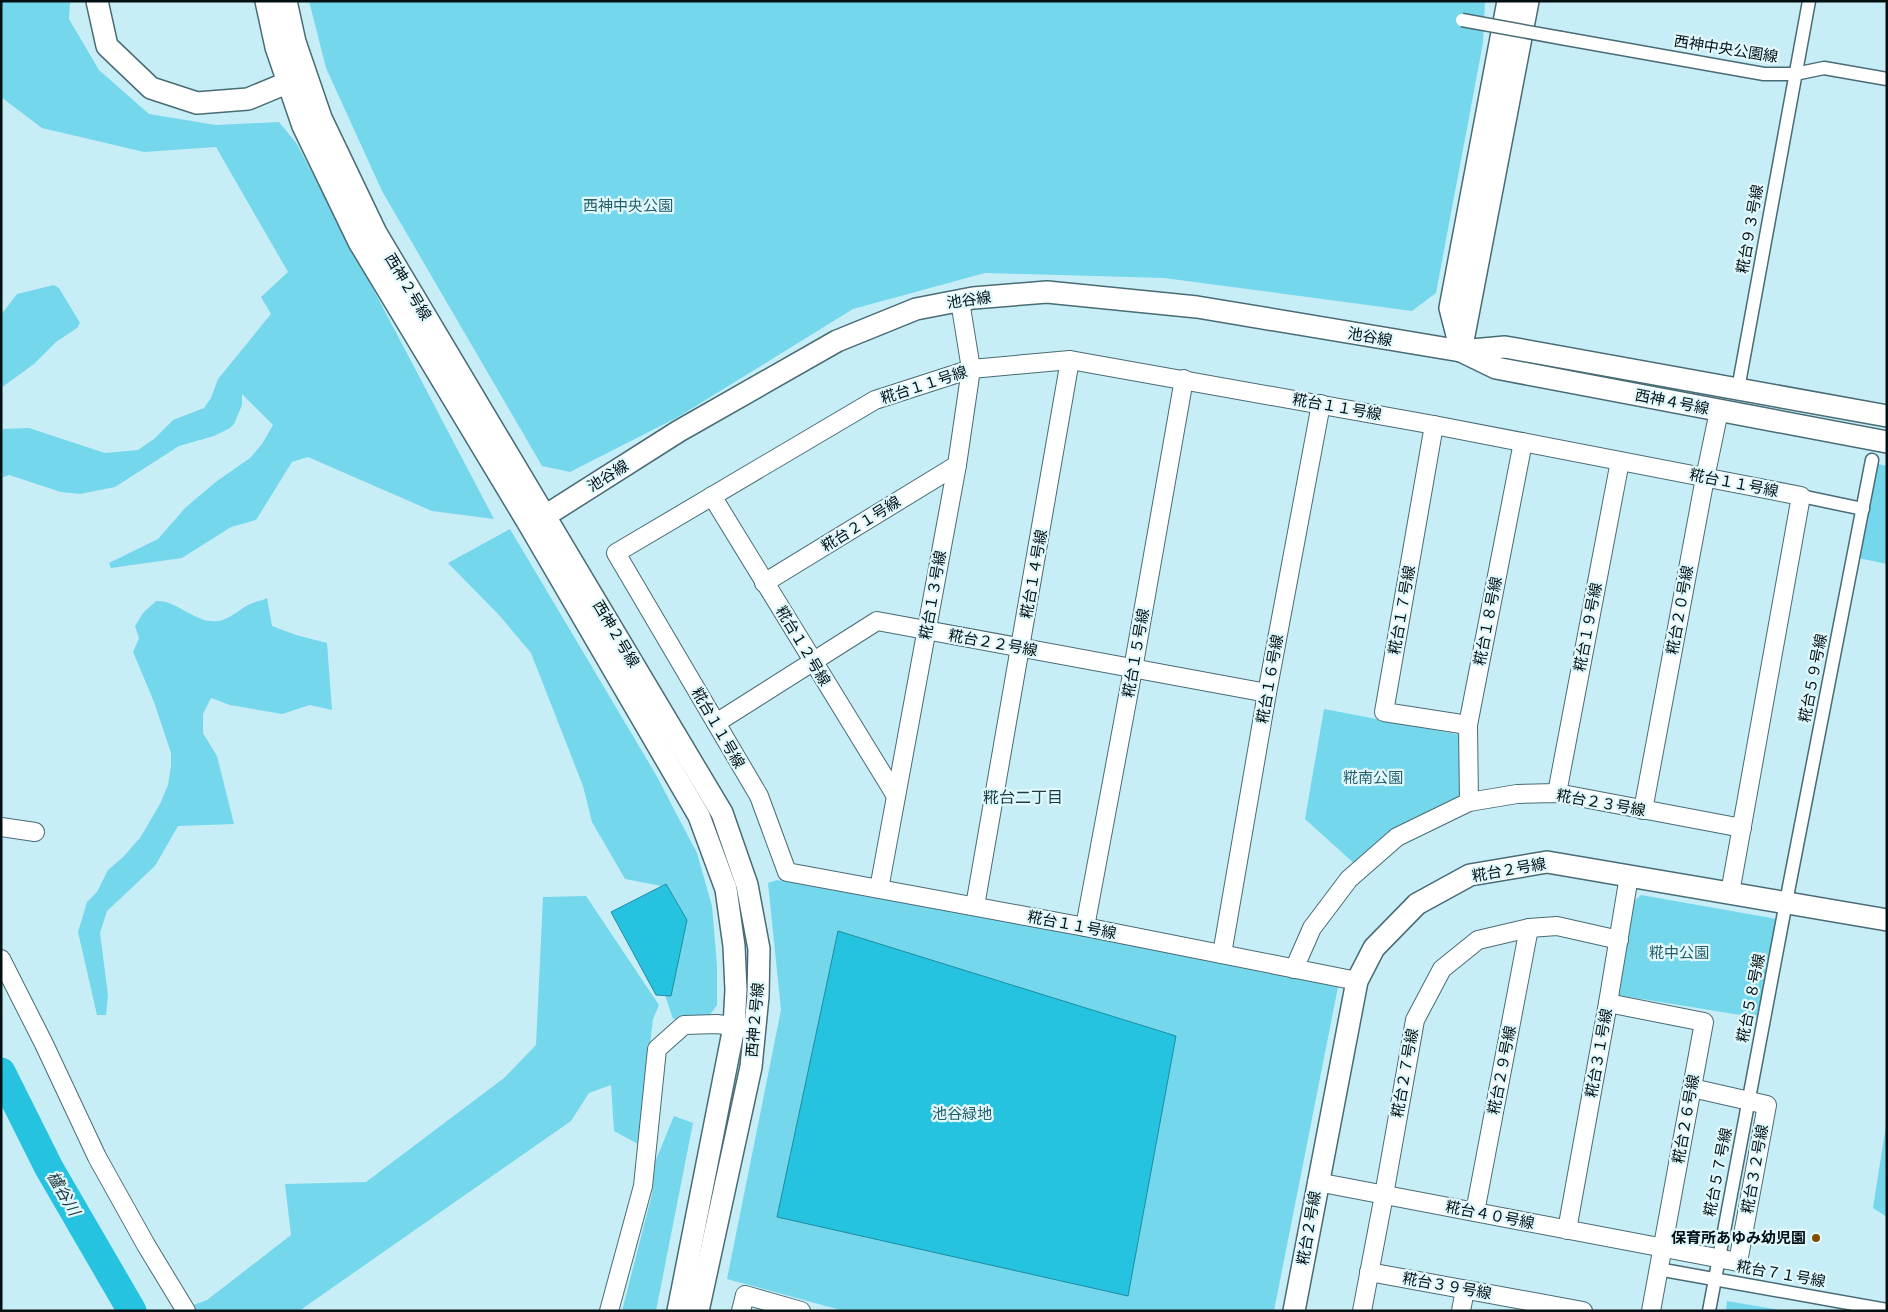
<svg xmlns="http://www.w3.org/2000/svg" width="1888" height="1312" viewBox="0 0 1888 1312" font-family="Karla,'Noto Sans JP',sans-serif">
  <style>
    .green { fill: #75d7ec }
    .water { fill: #25c3e0; stroke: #1b8da2 }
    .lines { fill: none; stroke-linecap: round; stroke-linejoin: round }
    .river { stroke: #25c3e0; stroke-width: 29 }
    .pedestrian-casing { stroke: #486b74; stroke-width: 15 }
    .minor-casing { stroke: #486b74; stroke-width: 20 }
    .tertiary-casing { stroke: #486b74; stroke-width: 24 }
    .pedestrian { stroke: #fff; stroke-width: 12 }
    .minor { stroke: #fff; stroke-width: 18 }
    .tertiary { stroke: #fff; stroke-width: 21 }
    .pedestrian-bridge-casing { stroke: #486b74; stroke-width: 15; stroke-linecap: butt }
    .pedestrian-bridge { stroke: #fff; stroke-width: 12 }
    .poi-dot { fill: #854c00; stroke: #e1f8fd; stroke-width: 2 }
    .labels { text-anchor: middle; stroke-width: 4.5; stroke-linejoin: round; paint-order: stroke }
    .street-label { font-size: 15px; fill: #031013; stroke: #e1f8fd }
    .park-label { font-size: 15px; fill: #245e6a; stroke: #e1f8fd }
    .poi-label { font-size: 15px; font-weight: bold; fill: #031013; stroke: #e1f8fd; text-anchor: end }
    .neighbourhood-label { font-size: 16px; fill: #193c44; stroke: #e1f8fd }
    .water-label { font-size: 16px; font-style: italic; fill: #21393e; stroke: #e1f8fd }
  </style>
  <rect width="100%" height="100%" fill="#c7eef7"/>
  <!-- green -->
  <g class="green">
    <path d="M 1,1 L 70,1 L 69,19 L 99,70 L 149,114 L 216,125 L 279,122 L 297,144 L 494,519 L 432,511 L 308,457 L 292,462 L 256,520 L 231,527 L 182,558 L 111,568 L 109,563 L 158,539 L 186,507 L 217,481 L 250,458 L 262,444 L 273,425 L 242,394 L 242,405 L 234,424 L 230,428 L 214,436 L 179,446 L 115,487 L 80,494 L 61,492 L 9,475 L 1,478 L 1,429 L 29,428 L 105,453 L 138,450 L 154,439 L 173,420 L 204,408 L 211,398 L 218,379 L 271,314 L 261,297 L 288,272 L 216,147 L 144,152 L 42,128 L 1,97 Z"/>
    <path d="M 309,1 L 1485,1 L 1483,43 L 1436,293 L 1412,311 L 1164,278 L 985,273 L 853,309 L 678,417 L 570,472 L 542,466 L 382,191 L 326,68 Z"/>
    <path d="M 54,285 L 59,288 L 80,323 L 77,328 L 56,342 L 34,364 L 1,388 L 1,315 L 17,294 Z"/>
    <path d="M 1878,464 L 1887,466 L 1887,564 L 1858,558 Z"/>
    <path d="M 510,529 L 655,773 L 697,853 L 712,906 L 717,965 L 717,1005 L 709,1016 L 673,1019 L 665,995 L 671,996 L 666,884 L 661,886 L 625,879 L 592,822 L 583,786 L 531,653 L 499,615 L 448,563 Z"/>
    <path d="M 267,598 L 272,626 L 296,635 L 327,643 L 332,710 L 310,705 L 282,714 L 230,705 L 211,698 L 203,714 L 203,733 L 217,756 L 234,824 L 178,826 L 155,866 L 107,911 L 100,933 L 108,995 L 106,1015 L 97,1015 L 78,932 L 87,902 L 97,892 L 108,870 L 123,857 L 140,838 L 160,804 L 168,785 L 171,766 L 171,753 L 154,702 L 133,652 L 139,638 L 135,626 L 143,613 L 156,601 C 178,600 195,624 218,621 C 228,620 239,610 248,605 C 254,602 261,601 267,598 Z"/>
    <path d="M 1324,709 L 1461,735 L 1464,798 L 1357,866 L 1305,819 Z"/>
    <path d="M 777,880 L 1339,982 L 1274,1311 L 844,1311 L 727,1279 L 781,1010 L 768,883 Z"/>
    <path d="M 1641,895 L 1777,919 L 1759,1018 L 1617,995 L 1633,902 Z"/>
    <path d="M 586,896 L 659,1005 L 653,1019 L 638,1144 L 614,1131 L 611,1085 L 589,1093 L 571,1121 L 299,1311 L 191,1311 L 188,1307 L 207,1300 L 291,1235 L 285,1184 L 366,1182 L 504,1078 L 536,1045 L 543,897 Z"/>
    <path d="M 674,1116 L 693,1123 L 656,1311 L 622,1311 L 652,1194 L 655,1162 Z"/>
    <path d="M 1887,1119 L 1887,1217 L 1873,1208 Z"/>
    <path d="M 1727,1301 L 1786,1311 L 1726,1311 Z"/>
  </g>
  <!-- water -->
  <g class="water">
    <path d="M 666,884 L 687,920 L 671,996 L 656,995 L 611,912 Z"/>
    <path d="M 838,931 L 1176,1036 L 1128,1296 L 777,1217 Z"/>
  </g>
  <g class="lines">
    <!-- river -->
    <path class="river" d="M 1,1072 L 49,1168 L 132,1311"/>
    <!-- pedestrian casing -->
    <g class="pedestrian-casing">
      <g id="pedestrian">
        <path d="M 1561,38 L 1764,74 L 1795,74 L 1824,68 L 1887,79"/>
        <path d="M 1738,389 L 1809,1"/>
        <path d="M 1801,496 L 1863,509"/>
        <path d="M 1669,1271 L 1887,1310"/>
        <path d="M 1709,1311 L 1786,902 L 1872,460"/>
      </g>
    </g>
    <!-- minor casing -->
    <g class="minor-casing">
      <g id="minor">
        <path d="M 1434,425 L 1384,712 L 1468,725"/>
        <path d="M 712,496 L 896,796"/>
        <path d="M 764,583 L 957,465"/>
        <path d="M 716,723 L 877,621 L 1267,693"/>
        <path d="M 1557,793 L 1620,461"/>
        <path d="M 1469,802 L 1468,725 L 1523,442"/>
        <path d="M 1643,810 L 1705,478 L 1719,411"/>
        <path d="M 1,827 L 35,832"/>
        <path d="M 879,889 L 957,465 L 971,369 L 960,301"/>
        <path d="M 975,906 L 1070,360"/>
        <path d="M 1085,927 L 1133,669 L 1184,379"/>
        <path d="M 1222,954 L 1267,693 L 1321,404"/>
        <path d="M 1,959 L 44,1044 L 97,1157 L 146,1245 L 186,1311"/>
        <path d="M 1294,969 L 1312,928 L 1349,879 L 1397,837 L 1469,802 L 1517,794 L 1557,793 L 1742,828"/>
        <path d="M 1357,981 L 1085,927 L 787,872 L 759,796 L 616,553 L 875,400 L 971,369 L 1070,360 L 1434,425 L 1801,496 L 1730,893"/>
        <path d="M 1608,1003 L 1704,1022 L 1651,1311"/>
        <path d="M 1317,1182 L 1738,1262 L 1767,1105 L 1692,1088"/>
        <path d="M 1475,1212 L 1529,928"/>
        <path d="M 1567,1230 L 1608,1003 L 1629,876"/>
        <path d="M 1369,1272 L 1583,1311"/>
        <path d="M 609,1311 L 643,1186 L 657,1049 L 684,1025 L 717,1024 L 747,1028"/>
        <path d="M 741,1311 L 745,1295 L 801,1311"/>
        <path d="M 1362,1311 L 1384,1195 L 1415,1020 L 1442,969 L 1478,940 L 1529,928 L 1557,926 L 1619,940"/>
        <path d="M 1461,1311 L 1465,1290"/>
      </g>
    </g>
    <!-- tertiary casing -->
    <g class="tertiary-casing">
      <g id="tertiary">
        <path d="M 97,1 L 107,46 L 151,88 L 197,103 L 248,99 L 301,77"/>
        <path d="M 266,1 L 276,47 L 303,126 L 359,242 L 530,526 L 699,816 L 726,889 L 734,946 L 736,990 L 734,1027 L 678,1311"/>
        <path d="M 286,1 L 295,42 L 321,118 L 376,233 L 722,813 L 747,885 L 759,949 L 758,996 L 751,1067 L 698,1311"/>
        <path d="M 1508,1 L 1450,308 L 1461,351 L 1496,368 L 1887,442"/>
        <path d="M 1528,1 L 1461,351 L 1505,347 L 1887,416"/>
        <path d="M 534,523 L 679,431 L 837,341 L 916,309 L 973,298 L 1047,292 L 1197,307 L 1461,351"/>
        <path d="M 1294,1311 L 1357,981 L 1374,948 L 1417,904 L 1470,875 L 1547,862 L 1887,920"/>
      </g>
    </g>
    <!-- pedestrian -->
    <use href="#pedestrian" class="pedestrian"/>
    <!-- minor -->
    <use href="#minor" class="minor"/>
    <!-- tertiary -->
    <use href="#tertiary" class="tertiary"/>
    <!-- pedestrian-bridge casing -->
    <g class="pedestrian-bridge-casing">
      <path id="pedestrian-bridge" d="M 1462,20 L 1561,38"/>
    </g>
    <!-- pedestrian-bridge -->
    <use href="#pedestrian-bridge" class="pedestrian-bridge"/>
  </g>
  <!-- markers -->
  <circle class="poi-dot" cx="1816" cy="1238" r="5"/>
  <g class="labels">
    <!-- street labels -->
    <g class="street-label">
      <text transform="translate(1726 49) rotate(9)" y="5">西神中央公園線</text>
      <text transform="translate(1750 229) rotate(-80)" y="5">糀台９３号線</text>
      <text transform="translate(408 287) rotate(59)" y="5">西神２号線</text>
      <text transform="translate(969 300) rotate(-8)" y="5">池谷線</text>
      <text transform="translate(1370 337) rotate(10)" y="5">池谷線</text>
      <text transform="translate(924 385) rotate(-18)" y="5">糀台１１号線</text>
      <text transform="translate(1672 402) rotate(11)" y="5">西神４号線</text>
      <text transform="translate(1337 407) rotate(10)" y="5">糀台１１号線</text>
      <text transform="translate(608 476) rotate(-32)" y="5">池谷線</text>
      <text transform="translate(1734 483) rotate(11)" y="5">糀台１１号線</text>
      <text transform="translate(861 524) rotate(-32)" y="5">糀台２１号線</text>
      <text transform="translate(1034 574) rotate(-80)" y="5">糀台１４号線</text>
      <text transform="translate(933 595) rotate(-80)" y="5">糀台１３号線</text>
      <text transform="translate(1402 610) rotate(-80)" y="5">糀台１７号線</text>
      <text transform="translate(1680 610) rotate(-80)" y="5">糀台２０号線</text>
      <text transform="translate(1488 621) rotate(-79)" y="5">糀台１８号線</text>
      <text transform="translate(1588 627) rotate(-79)" y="5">糀台１９号線</text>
      <text transform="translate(616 634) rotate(59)" y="5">西神２号線</text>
      <text transform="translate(993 643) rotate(10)" y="5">糀台２２号線</text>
      <text transform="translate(803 646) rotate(59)" y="5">糀台１２号線</text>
      <text transform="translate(1136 653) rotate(-80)" y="5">糀台１５号線</text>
      <text transform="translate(1813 678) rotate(-79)" y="5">糀台５９号線</text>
      <text transform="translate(1270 679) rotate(-80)" y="5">糀台１６号線</text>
      <text transform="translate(718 728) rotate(60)" y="5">糀台１１号線</text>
      <text transform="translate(1601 803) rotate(10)" y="5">糀台２３号線</text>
      <text transform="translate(1509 870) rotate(-10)" y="5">糀台２号線</text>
      <text transform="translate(1072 925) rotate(11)" y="5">糀台１１号線</text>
      <text transform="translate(1751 998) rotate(-79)" y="5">糀台５８号線</text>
      <text transform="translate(755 1020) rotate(-85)" y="5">西神２号線</text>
      <text transform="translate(1599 1053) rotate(-80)" y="5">糀台３１号線</text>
      <text transform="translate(1502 1070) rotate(-79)" y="5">糀台２９号線</text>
      <text transform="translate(1405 1073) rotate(-80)" y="5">糀台２７号線</text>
      <text transform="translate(1686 1119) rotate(-80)" y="5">糀台２６号線</text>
      <text transform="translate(1755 1169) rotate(-80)" y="5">糀台３２号線</text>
      <text transform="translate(1718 1172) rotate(-79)" y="5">糀台５７号線</text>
      <text transform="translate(1490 1215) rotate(11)" y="5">糀台４０号線</text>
      <text transform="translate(1309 1228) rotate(-80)" y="5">糀台２号線</text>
      <text transform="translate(1781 1274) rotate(10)" y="5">糀台７１号線</text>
      <text transform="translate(1447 1286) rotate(10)" y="5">糀台３９号線</text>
    </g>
    <!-- park labels -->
    <g class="park-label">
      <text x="628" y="211">西神中央公園</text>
      <text x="1373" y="783">糀南公園</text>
      <text x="1679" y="958">糀中公園</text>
      <text x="962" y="1119">池谷緑地</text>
    </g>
    <!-- poi labels -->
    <g class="poi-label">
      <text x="1806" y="1243">保育所あゆみ幼児園</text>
    </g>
    <!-- neighbourhood labels -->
    <g class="neighbourhood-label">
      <text x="1023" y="803">糀台二丁目</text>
    </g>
    <!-- water labels -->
    <g class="water-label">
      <text transform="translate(64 1193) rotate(60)" y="6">櫨谷川</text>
    </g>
  </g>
  <!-- border -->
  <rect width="1888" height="1312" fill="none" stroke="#031013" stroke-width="5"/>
</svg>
